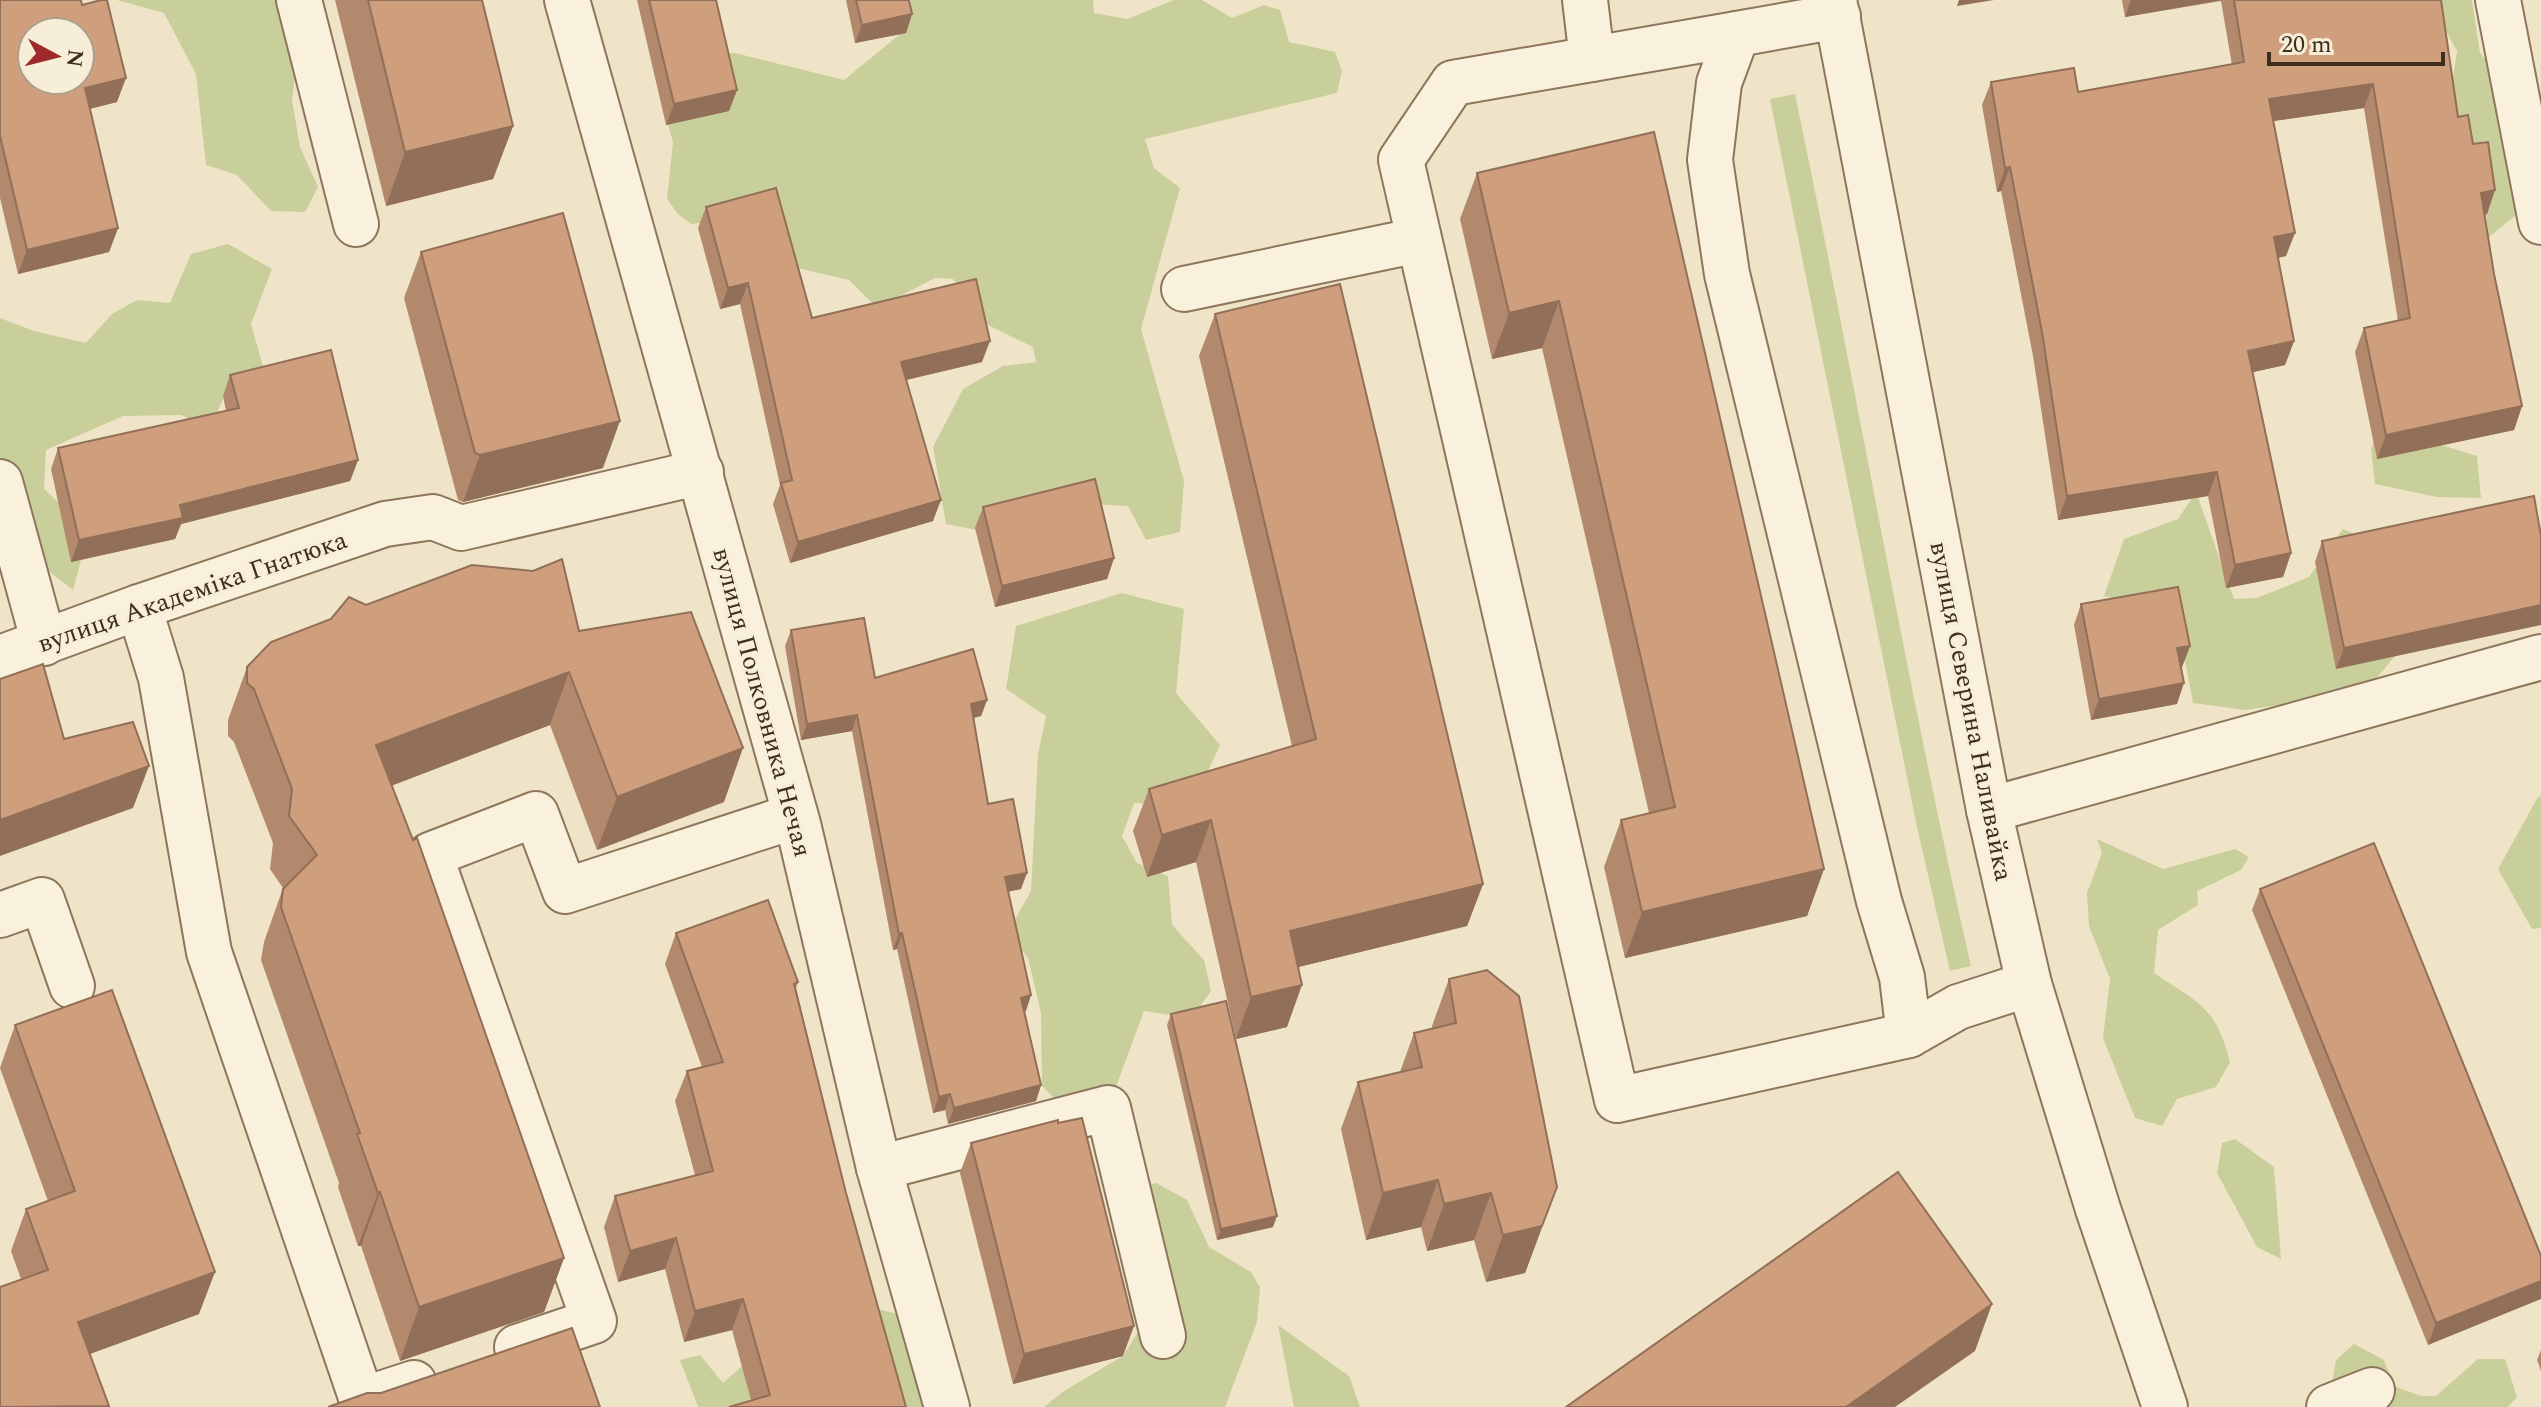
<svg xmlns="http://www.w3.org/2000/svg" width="2541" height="1407" viewBox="0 0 2541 1407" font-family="Spectral,serif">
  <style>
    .green { fill: #c9cf9b }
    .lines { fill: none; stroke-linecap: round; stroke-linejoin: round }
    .minor-casing { stroke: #8d765c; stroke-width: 48 }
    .minor { stroke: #faf1dc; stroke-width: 44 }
    .wall { fill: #b2896c }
    .shaded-wall { fill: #916f58 }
    .building { fill: #cf9f7d; stroke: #916f58; stroke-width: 2; fill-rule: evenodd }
    .labels { text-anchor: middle; stroke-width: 6; stroke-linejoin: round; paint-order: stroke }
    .street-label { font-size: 26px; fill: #3d2e20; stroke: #f7eed8 }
  </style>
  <rect width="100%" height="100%" fill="#f0e4c8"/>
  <!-- green -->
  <g class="green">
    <path d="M 117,0 L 295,0 L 302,23 L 292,100 L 300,147 L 318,187 L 305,212 L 271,211 L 237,175 L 206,165 L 196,74 L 164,13 Z"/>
    <path d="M 911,0 L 1093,0 L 1094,13 L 1127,19 L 1174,0 L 1202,0 L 1232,18 L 1264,5 L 1280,10 L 1289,42 L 1335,52 L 1342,71 L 1337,93 L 1145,139 L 1154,168 L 1180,188 L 1141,329 L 1184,481 L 1180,532 L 1146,540 L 1128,506 L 1092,504 L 982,531 L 946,524 L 933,447 L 963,389 L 1003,366 L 1036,362 L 1033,347 L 988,325 L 953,279 L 935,278 L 877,308 L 849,280 L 784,265 L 773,214 L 691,224 L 678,214 L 667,199 L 673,142 L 660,96 L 718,53 L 735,53 L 844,80 L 905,30 Z"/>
    <path d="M 2437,0 L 2472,0 L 2480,53 L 2509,88 L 2528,205 L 2488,238 L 2485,194 L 2469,138 L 2450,98 L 2457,51 L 2442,24 Z"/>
    <path d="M 1795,94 C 1856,384 1905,677 1971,966 L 1950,971 L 1917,827 L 1770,99 Z"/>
    <path d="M 228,244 L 272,269 L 251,324 L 263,366 L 232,379 L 210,428 L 181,415 L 123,416 L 46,450 L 44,489 L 89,530 L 73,590 L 46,569 L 0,482 L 0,318 L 34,331 L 86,343 L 112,314 L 137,300 L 170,303 L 191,254 Z"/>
    <path d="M 2380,426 L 2477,456 L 2481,498 L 2437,497 L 2375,484 L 2371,449 Z"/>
    <path d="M 2196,492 L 2234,599 L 2257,598 L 2309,577 L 2343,529 L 2359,536 L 2406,643 L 2364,693 L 2245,710 L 2193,703 L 2176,613 L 2104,596 L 2124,539 L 2178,519 Z"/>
    <path d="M 1122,593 L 1184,609 L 1176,693 L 1220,745 L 1192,806 L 1134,803 L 1122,836 L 1137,863 L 1168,876 L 1172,925 L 1204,960 L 1211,991 L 1192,1018 L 1144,1011 L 1108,1108 L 1065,1109 L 1042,1086 L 1041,1013 L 1028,958 L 1008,932 L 1031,891 L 1038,754 L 1046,716 L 1006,689 L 1016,626 Z"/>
    <path d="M 2538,797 L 2541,797 L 2541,928 L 2532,929 L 2498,869 Z"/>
    <path d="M 2097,839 L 2163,869 L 2235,849 L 2249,857 L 2241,870 L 2197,891 L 2198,905 L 2158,930 L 2154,973 C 2199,1003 2216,1007 2230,1062 L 2216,1087 L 2177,1099 L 2162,1126 L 2135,1118 L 2103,1038 L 2110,979 L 2089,926 L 2087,893 L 2102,853 Z"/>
    <path d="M 2235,1139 L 2274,1167 L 2281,1259 L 2257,1247 L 2217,1173 L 2222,1143 Z"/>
    <path d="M 1156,1183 L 1187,1200 L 1209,1247 L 1251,1272 L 1260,1288 L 1257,1322 L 1225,1407 L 1044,1407 L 1064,1391 L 1123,1356 L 1138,1332 L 1138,1187 Z"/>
    <path d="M 864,1305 L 908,1317 L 936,1407 L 698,1407 L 680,1360 L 700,1355 L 723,1383 L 753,1356 Z"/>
    <path d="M 1278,1325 L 1349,1376 L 1360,1407 L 1294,1407 Z"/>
    <path d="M 2354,1344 L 2384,1360 L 2394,1386 L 2421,1396 L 2436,1396 L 2478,1359 L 2505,1359 L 2517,1397 L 2508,1407 L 2328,1407 L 2336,1360 Z"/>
  </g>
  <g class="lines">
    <!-- minor casing -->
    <g class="minor-casing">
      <g id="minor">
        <path d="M 299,0 L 356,224"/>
        <path d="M 567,0 L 798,824 L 879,1168 L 947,1407"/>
        <path d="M 1585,0 L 1592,59"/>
        <path d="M 1834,0 L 1989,810 L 2029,984 L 2098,1209 L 2165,1407"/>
        <path d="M 2498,0 L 2541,222"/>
        <path d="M 1838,16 L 1737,34 L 1719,83 L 1710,160 L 1727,274 L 1879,901 L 1902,977 L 1909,1035 L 1958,1007 L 2029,984"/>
        <path d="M 1737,34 L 1453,83 L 1401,160 L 1617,1100 L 1909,1035"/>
        <path d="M 1184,289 L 1419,240"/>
        <path d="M 0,482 L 44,643"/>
        <path d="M 139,607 L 161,678 L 209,952 L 362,1400 L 414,1383"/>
        <path d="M 0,658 L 139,607 L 385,524 L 433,517 L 461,528 L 701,472"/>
        <path d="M 1989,810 L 2541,657"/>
        <path d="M 0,915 L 42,900 L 72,986"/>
        <path d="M 879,1168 L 1108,1108 L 1163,1336"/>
        <path d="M 517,1347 L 594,1321 L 430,855 L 536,814 L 565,891 L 795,816"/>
        <path d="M 2329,1407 L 2372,1390"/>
      </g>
    </g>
    <!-- minor -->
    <use href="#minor" class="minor"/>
  </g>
  <!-- wall -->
  <g class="wall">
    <path d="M 0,0 L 117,102 L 90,109 L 118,228 L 109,252 L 18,274 L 0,198 Z"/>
    <path d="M 335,0 L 482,0 L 513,126 L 493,179 L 386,206 Z"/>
    <path d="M 637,0 L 716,0 L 737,90 L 729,111 L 666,125 Z"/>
    <path d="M 846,0 L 909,0 L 912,14 L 906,33 L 855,43 Z"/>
    <path d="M 2122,0 L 2337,0 L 2458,117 L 2487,214 L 2484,215 L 2494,274 L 2522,406 L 2514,430 L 2377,459 L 2355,352 L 2364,328 L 2398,321 L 2364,108 L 2273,121 L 2286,256 L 2278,258 L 2294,341 L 2285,365 L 2253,372 L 2291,553 L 2283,577 L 2226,588 L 2208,496 L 2058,520 L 2033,356 L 2001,191 L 1997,192 L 1982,105 L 1991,82 L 2078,92 L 2232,65 L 2221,1 L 2125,17 Z"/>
    <path d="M 1654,132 L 1824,869 L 1807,916 L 1625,958 L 1604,867 L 1621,820 L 1649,813 L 1542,348 L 1492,359 L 1460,219 L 1477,173 Z"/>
    <path d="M 706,207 L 812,318 L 982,362 L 906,380 L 933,521 L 790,563 L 773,504 L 780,485 L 740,304 L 720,309 L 698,228 Z"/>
    <path d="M 421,252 L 603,468 L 463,502 L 458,500 L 404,298 Z"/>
    <path d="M 1215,314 L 1483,884 L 1467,926 L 1298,967 L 1287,1027 L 1236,1039 L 1196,862 L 1147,877 L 1133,831 L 1149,789 L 1292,746 L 1199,356 Z"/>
    <path d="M 230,375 L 358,460 L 350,481 L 181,524 L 175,539 L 71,562 L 51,469 L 58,448 L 226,411 L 223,396 Z"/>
    <path d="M 983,507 L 1114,558 L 1107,579 L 995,607 L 975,528 Z"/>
    <path d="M 2541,536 L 2336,669 L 2315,562 L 2322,541 Z"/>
    <path d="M 2081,604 L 2190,646 L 2182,667 L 2181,667 L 2177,704 L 2091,720 L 2074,625 Z"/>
    <path d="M 366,605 L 579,631 L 724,802 L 597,850 L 550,725 L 392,785 L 564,1258 L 544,1312 L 400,1361 L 361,1246 L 358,1246 L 338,1187 L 339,1183 L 261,960 L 264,942 L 283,888 L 270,869 L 273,843 L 234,742 L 228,736 L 228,720 L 247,667 Z"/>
    <path d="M 791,630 L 875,678 L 987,700 L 981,716 L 973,718 L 988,804 L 1021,889 L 1008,892 L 1031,995 L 1025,1011 L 1041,1085 L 1036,1101 L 948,1124 L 945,1110 L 933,1113 L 897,949 L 893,950 L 852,731 L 801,740 L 785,646 Z"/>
    <path d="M 2260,889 L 2541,1256 L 2428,1345 L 2252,910 Z"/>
    <path d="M 676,933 L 798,982 L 796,988 L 846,1193 L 906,1407 L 751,1400 L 732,1330 L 684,1342 L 665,1269 L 618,1282 L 604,1227 L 615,1196 L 695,1175 L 675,1101 L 687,1071 L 702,1067 L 665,964 Z"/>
    <path d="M 1449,979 L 1557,1187 L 1525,1273 L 1486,1282 L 1474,1240 L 1427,1251 L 1421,1227 L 1366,1240 L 1341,1129 L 1358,1082 L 1400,1072 L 1414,1033 L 1432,1028 L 1432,1026 Z"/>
    <path d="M 1171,1014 L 1273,1227 L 1217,1240 L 1167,1025 Z"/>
    <path d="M 15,1025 L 199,1314 L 90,1354 L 109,1407 L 0,1407 L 21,1279 L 11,1251 L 26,1209 L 48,1201 L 0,1068 Z"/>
    <path d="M 971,1143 L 1123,1356 L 1013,1384 L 960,1173 Z"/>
    <path d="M 2541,1350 L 2541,1371 L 2537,1360 Z"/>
  </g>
  <!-- shaded-wall -->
  <g class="shaded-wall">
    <path d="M 1959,0 L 1994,0 L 1957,6 Z"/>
    <path d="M 2131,0 L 2222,0 L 2125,17 Z"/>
    <path d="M 912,14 L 906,33 L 855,43 L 862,25 Z"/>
    <path d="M 126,78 L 117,102 L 76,112 L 85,88 Z"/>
    <path d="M 2373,84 L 2364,108 L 2260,123 L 2269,99 Z"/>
    <path d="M 737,90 L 729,111 L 666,125 L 674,104 Z"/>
    <path d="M 513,126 L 493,179 L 386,206 L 405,152 Z"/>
    <path d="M 2010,167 L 2001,191 L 1997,192 L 2005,168 Z"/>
    <path d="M 2495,190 L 2487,214 L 2472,217 L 2481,193 Z"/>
    <path d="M 118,228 L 109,252 L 18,274 L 27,250 Z"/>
    <path d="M 2295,233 L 2286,256 L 2266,260 L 2274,237 Z"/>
    <path d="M 748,283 L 740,304 L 720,309 L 728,288 Z"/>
    <path d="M 1559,301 L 1542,348 L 1492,359 L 1509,313 Z"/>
    <path d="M 990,341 L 982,362 L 893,383 L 901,362 Z"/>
    <path d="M 2294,341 L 2285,365 L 2240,375 L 2248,351 Z"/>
    <path d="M 2522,406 L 2514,430 L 2377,459 L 2386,435 Z"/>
    <path d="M 620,421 L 603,468 L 463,502 L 480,455 Z"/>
    <path d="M 358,460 L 350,481 L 181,524 L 175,539 L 71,562 L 79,540 L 180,505 Z"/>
    <path d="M 2217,472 L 2208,496 L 2058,520 L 2067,496 Z"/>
    <path d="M 941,500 L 933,521 L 790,563 L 798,542 Z"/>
    <path d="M 2291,553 L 2283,577 L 2226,588 L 2235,565 Z"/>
    <path d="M 1114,558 L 1107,579 L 995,607 L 1002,586 Z"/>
    <path d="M 2541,605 L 2541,625 L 2336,669 L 2344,648 Z"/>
    <path d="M 2190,646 L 2182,667 L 2169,669 L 2177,648 Z"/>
    <path d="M 569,672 L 550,725 L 357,799 L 376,745 Z"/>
    <path d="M 2184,683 L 2177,704 L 2091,720 L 2099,699 Z"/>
    <path d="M 987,700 L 981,716 L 965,720 L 971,704 Z"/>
    <path d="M 857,715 L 852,731 L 801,740 L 807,724 Z"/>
    <path d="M 743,748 L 724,802 L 597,850 L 617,797 Z"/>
    <path d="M 149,766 L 133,808 L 0,856 L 0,820 Z"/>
    <path d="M 1211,820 L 1196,862 L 1147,877 L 1162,835 Z"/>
    <path d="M 1824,869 L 1807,916 L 1625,958 L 1642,912 Z"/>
    <path d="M 1027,873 L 1021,889 L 999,893 L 1005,877 Z"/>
    <path d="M 1483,884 L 1467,926 L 1274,973 L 1290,931 Z"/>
    <path d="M 902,933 L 897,949 L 893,950 L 899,934 Z"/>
    <path d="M 1302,985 L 1287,1027 L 1236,1039 L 1251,997 Z"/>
    <path d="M 1031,995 L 1026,1011 L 1016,1014 L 1021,998 Z"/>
    <path d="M 1041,1085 L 1036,1101 L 948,1124 L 954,1108 Z"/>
    <path d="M 950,1094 L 945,1110 L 933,1113 L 939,1097 Z"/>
    <path d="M 1438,1180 L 1421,1227 L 1366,1240 L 1383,1193 Z"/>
    <path d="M 1557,1187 L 1525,1273 L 1486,1282 L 1503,1235 Z"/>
    <path d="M 380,1192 L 361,1246 L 358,1246 L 378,1193 Z"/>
    <path d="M 1491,1193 L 1474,1240 L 1427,1251 L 1444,1204 Z"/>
    <path d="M 1277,1216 L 1273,1227 L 1217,1240 L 1221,1229 Z"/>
    <path d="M 676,1238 L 665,1269 L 618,1282 L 630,1251 Z"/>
    <path d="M 564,1258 L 544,1312 L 400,1361 L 419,1307 Z"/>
    <path d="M 215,1272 L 199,1314 L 62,1364 L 78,1322 Z"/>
    <path d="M 2541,1281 L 2541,1299 L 2428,1345 L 2436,1323 Z"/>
    <path d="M 743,1299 L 732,1330 L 684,1342 L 695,1311 Z"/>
    <path d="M 1992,1304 L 1975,1351 L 1895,1407 L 1846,1407 Z"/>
    <path d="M 1134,1326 L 1123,1356 L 1013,1384 L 1024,1354 Z"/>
  </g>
  <!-- building -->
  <g class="building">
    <path d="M 0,0 L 81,0 L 82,5 L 101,0 L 107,0 L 126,78 L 85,88 L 118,228 L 27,250 L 0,136 ZM 32,32 L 80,32 L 80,80 L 32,80 Z"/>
    <path d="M 368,0 L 482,0 L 513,126 L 405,152 Z"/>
    <path d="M 649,0 L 716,0 L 737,90 L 674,104 Z"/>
    <path d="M 856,0 L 909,0 L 912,14 L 862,25 Z"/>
    <path d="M 2234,0 L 2441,0 L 2458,117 L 2468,115 L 2473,144 L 2488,142 L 2495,190 L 2481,193 L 2494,274 L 2522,406 L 2386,435 L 2364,328 L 2410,318 L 2373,84 L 2269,99 L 2295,233 L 2274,237 L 2294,341 L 2248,351 L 2291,553 L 2235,565 L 2217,472 L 2067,496 L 2042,332 L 2010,167 L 2005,168 L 1991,82 L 2074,68 L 2078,92 L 2244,62 Z"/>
    <path d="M 1654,132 L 1824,869 L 1642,912 L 1621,820 L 1675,807 L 1559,301 L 1509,313 L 1477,173 Z"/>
    <path d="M 776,188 L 812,318 L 976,279 L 990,341 L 901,362 L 941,500 L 798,542 L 781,483 L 792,480 L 748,283 L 728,288 L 706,207 Z"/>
    <path d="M 563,213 L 620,421 L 480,455 L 475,453 L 421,252 Z"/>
    <path d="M 1340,284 L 1483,884 L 1290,931 L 1302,985 L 1251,997 L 1211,820 L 1162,835 L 1149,789 L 1316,739 L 1215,314 Z"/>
    <path d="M 331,350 L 358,460 L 180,505 L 183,518 L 79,540 L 58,448 L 239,408 L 230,375 Z"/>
    <path d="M 1095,479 L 1114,558 L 1002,586 L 983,507 Z"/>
    <path d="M 2534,496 L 2541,536 L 2541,605 L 2344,648 L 2322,541 Z"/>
    <path d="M 562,559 L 579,631 L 691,612 L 743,748 L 617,797 L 569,672 L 376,745 L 413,840 L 417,838 L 564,1258 L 419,1307 L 380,1192 L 378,1193 L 357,1134 L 360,1133 L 281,907 L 283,889 L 317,855 L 289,816 L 292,789 L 254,689 L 247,683 L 247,667 L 271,642 L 331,619 L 349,597 L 366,605 L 472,565 L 533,571 Z"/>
    <path d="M 2178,587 L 2190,646 L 2177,648 L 2184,683 L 2099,699 L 2081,604 Z"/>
    <path d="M 864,618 L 875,678 L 973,649 L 987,700 L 971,704 L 988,804 L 1013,799 L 1027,873 L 1005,877 L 1031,995 L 1021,998 L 1041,1085 L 954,1108 L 950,1094 L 939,1097 L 902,933 L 899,934 L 857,715 L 807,724 L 791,630 Z"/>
    <path d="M 43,664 L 64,739 L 133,722 L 149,766 L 0,820 L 0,679 Z"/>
    <path d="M 2374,843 L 2541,1256 L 2541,1281 L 2436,1323 L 2260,889 Z"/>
    <path d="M 768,900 L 798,982 L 794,984 L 846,1193 L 906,1407 L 729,1407 L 770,1395 L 743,1299 L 695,1311 L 676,1238 L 630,1251 L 615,1196 L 713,1171 L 687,1071 L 723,1062 L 676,933 Z"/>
    <path d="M 1487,970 L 1519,996 L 1557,1187 L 1542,1226 L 1503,1235 L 1491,1193 L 1444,1204 L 1438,1180 L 1383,1193 L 1358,1082 L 1422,1067 L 1414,1033 L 1456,1023 L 1449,979 Z"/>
    <path d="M 112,990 L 215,1272 L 78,1322 L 109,1406 L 0,1407 L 0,1287 L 48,1270 L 26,1209 L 75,1191 L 15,1025 Z"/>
    <path d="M 1226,1001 L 1277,1216 L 1221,1229 L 1171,1014 Z"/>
    <path d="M 1082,1118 L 1134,1326 L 1024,1354 L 971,1143 L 1058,1120 L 1058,1123 Z"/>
    <path d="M 1898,1172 L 1992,1304 L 1846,1407 L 1566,1407 Z"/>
    <path d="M 572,1328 L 600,1407 L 328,1407 L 367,1393 L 381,1393 Z"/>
  </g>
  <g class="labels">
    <!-- street labels -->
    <g class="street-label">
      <text transform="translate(192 591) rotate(-19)" y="9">вулиця Академіка Гнатюка</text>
      <text transform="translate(763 702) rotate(75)" y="9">вулиця Полковника Нечая</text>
      <text transform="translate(1972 711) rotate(79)" y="9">вулиця Северина Наливайка</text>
    </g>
  </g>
  <!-- north arrow -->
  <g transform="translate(56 56) rotate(97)"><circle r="38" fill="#f7eed8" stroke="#ada18e" stroke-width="2"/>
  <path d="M0-6L14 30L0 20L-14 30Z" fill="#9e2a2b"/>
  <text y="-12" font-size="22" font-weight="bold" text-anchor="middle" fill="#3d2e20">N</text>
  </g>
  <!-- scale -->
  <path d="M2269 52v12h174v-12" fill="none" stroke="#3d2e20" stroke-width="4"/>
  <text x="2281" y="52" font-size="24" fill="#3d2e20" stroke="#f7eed8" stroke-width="6" paint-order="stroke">20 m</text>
</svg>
